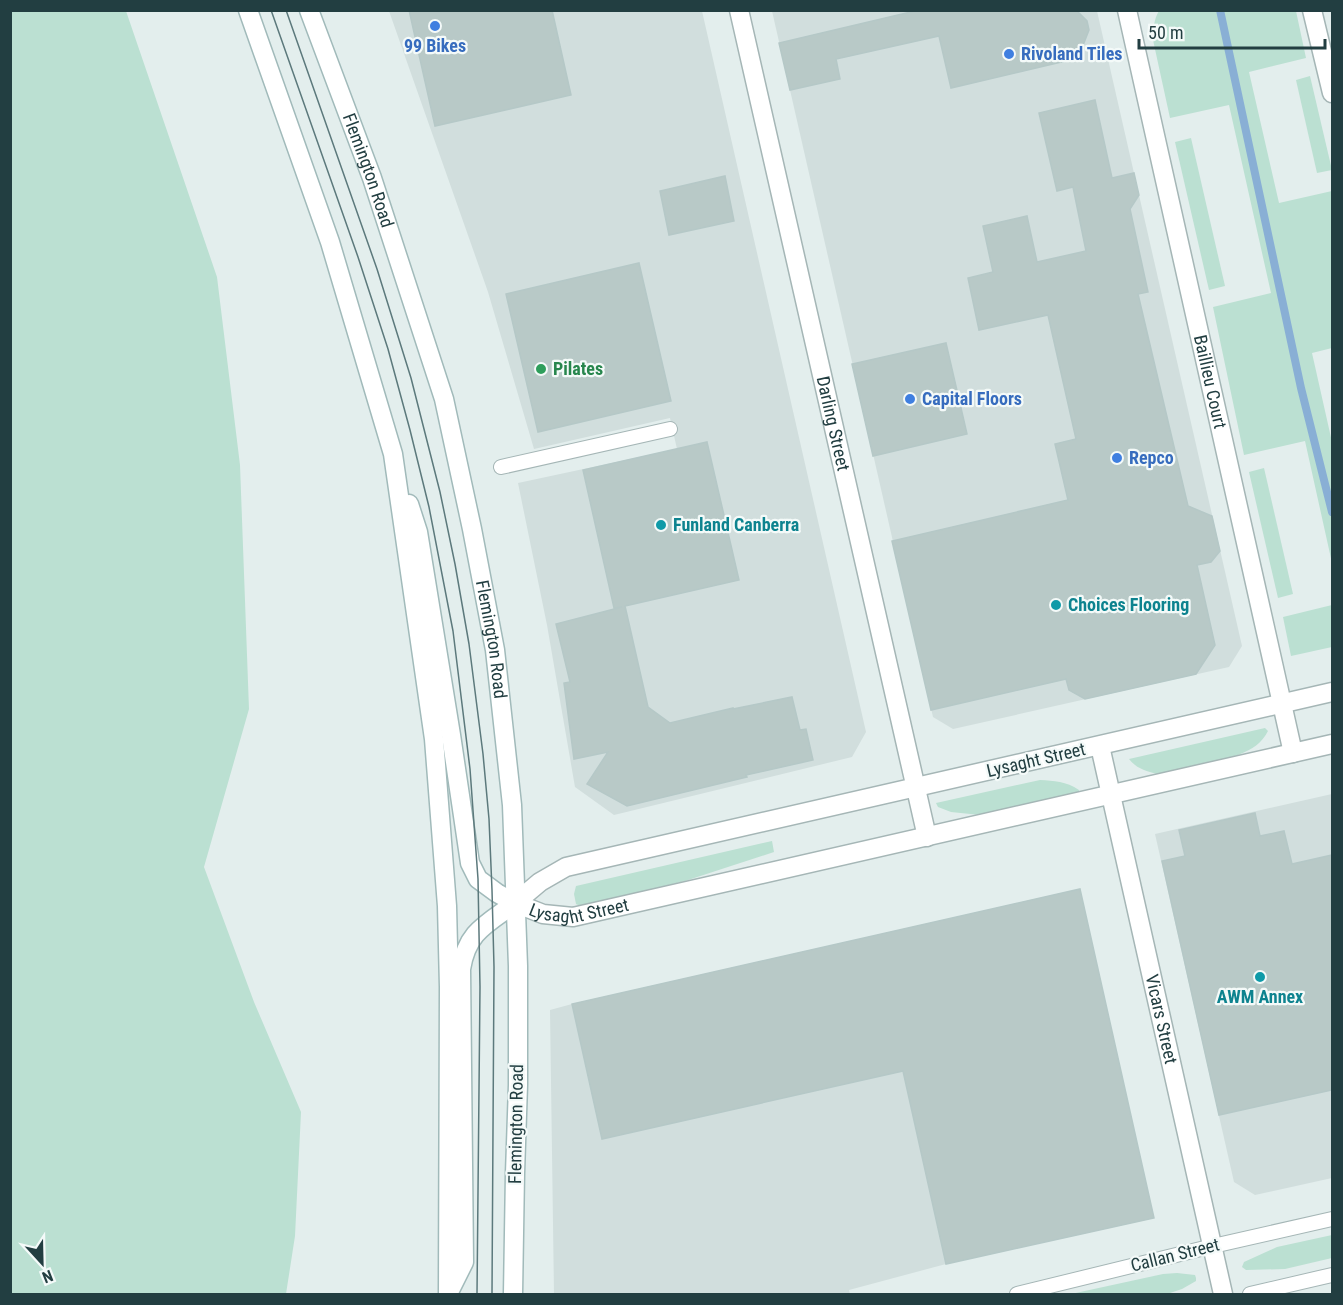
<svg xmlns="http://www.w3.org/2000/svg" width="1343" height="1305" viewBox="0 0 1343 1305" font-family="'Roboto Condensed',sans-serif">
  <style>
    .built { fill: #d1dedd }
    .green { fill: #bbe0d2 }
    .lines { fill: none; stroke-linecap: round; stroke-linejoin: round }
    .stream { stroke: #89afd5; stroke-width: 8 }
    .building { fill: #b8c9c7; stroke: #b5c8c7; stroke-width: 1.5 }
    .service-casing { stroke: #a5b6b6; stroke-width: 16 }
    .minor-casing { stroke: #a5b6b6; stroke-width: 21 }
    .tertiary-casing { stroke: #a5b6b6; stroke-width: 21 }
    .secondary-casing { stroke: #a1baba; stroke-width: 21 }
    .service { stroke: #fff; stroke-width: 14 }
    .minor { stroke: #fff; stroke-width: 18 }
    .tertiary { stroke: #fff; stroke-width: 18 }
    .secondary { stroke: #fff; stroke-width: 18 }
    .tram { stroke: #5c797c; stroke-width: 1.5 }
    .shop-dot { fill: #3f7fe0; stroke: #f4faf9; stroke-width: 2 }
    .leisure-dot { fill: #2e9e5b; stroke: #f4faf9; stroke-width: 2 }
    .culture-dot { fill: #0f9aa8; stroke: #f4faf9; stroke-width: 2 }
    .labels { text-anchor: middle; stroke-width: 4.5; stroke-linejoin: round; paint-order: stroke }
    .shop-label { font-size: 18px; font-weight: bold; fill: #366cbe; stroke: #f4faf9; text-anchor: start }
    .street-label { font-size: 18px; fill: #223e41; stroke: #f4faf9 }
    .leisure-label { font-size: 18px; font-weight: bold; fill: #27864d; stroke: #f4faf9; text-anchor: start }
    .culture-label { font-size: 18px; font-weight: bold; fill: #0d838f; stroke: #f4faf9; text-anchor: start }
  </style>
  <rect width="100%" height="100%" fill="#e3eeed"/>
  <!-- built -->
  <g class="built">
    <path d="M 389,11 L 702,11 L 866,732 L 852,757 L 614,815 L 575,787 L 547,625 L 518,483 L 677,449 L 670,418 L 534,449 L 488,292 Z"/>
    <path d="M 772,11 L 1097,11 L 1242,646 L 1229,667 L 953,729 L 933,717 Z"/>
    <path d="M 1332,794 L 1332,1178 L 1255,1195 L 1234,1182 L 1155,834 Z"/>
    <path d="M 1075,890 L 1154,1217 L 946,1264 L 849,1290 L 850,1294 L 554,1294 L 550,1010 L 572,1004 Z"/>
  </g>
  <!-- green -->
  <g class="green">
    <path d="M 10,11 L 126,11 L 217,277 L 240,465 L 249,709 L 204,867 L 254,1002 L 301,1112 L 295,1236 L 286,1294 L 11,1294 Z"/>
    <path d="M 1159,11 L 1296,11 L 1306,58 L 1249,72 L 1279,203 L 1332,191 L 1332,348 L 1312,353 L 1332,442 L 1332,563 L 1305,441 L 1244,455 L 1213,307 L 1271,293 L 1229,105 L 1170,118 L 1153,40 C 1153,29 1154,19 1159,11 Z"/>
    <path d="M 1310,76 L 1332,170 L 1317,173 L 1296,80 Z"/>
    <path d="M 1191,138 L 1225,286 L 1209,290 L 1175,142 Z"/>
    <path d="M 1264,468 L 1293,594 L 1278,598 L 1249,472 Z"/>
    <path d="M 1332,605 L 1332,647 L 1291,656 L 1283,617 Z"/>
    <path d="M 1265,728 L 1268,731 C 1256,755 1227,758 1203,763 C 1188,767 1172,770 1157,774 C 1146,771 1137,769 1129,759 Z"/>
    <path d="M 1040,780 C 1054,781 1066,781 1079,790 L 1079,792 L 980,815 L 951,812 L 938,807 L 936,803 Z"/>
    <path d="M 772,841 L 774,852 L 685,881 L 580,906 L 576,904 L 574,894 L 576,886 Z"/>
    <path d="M 1332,1235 L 1332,1258 L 1285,1269 L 1246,1270 L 1242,1267 L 1244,1262 L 1277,1247 Z"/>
    <path d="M 1177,1273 L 1195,1275 L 1196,1278 L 1196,1281 L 1182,1289 L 1167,1294 L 1071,1294 L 1163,1274 Z"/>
  </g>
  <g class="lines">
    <!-- stream -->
    <path class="stream" d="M 1220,10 L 1301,388 L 1332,512"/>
  </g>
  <!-- building -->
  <g class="building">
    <path d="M 409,10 L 552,10 L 571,95 L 435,126 Z"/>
    <path d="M 919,10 L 1076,10 L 1087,21 L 1089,30 L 1078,58 L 951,88 L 939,36 L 836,59 L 840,79 L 790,90 L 779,43 Z"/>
    <path d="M 1095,100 L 1112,178 L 1134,173 L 1139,195 L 1130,209 L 1148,292 L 1138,294 L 1188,506 L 1212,516 L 1220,551 L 1211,562 L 1197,565 L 1215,645 L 1196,674 L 1085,699 L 1069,690 L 1066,679 L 931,710 L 892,541 L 1068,500 L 1055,444 L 1076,439 L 1048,315 L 979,330 L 968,278 L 993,272 L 983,226 L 1027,216 L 1037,262 L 1086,251 L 1073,187 L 1057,191 L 1039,113 Z"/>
    <path d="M 725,176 L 734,221 L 669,235 L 660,191 Z"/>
    <path d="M 639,263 L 671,401 L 538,432 L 506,294 Z"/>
    <path d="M 946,343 L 967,434 L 873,456 L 852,364 Z"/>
    <path d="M 707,442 L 739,580 L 625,606 L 648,707 L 670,723 L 733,708 L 733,709 L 792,697 L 800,730 L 806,729 L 813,760 L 746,775 L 747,777 L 627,806 L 587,784 L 608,752 L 574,759 L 564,683 L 570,682 L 556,624 L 622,607 L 614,608 L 583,470 Z"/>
    <path d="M 1255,813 L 1260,836 L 1284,831 L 1292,864 L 1332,855 L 1332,1090 L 1219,1115 L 1162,861 L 1185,856 L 1179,830 Z"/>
    <path d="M 1080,889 L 1154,1218 L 946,1264 L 903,1071 L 602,1139 L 572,1004 Z"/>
  </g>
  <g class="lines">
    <!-- service casing -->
    <g class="service-casing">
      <g id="service">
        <path d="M 501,467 L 670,429"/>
        <path d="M 1017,1294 L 1213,1246 L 1332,1219"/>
        <path d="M 1250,1294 L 1332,1275"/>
      </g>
    </g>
    <!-- minor casing -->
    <g class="minor-casing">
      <g id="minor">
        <path id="s1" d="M 739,10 L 927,837"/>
        <path id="s2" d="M 1127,10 L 1293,753"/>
        <path d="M 1312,10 L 1332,93"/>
        <path id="s3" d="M 1100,746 L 1223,1294"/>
      </g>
    </g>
    <!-- tertiary casing -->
    <g class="tertiary-casing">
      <g id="tertiary">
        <path id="s4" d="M 1332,692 L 566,867 L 540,882 L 515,903 L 543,914 L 573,917 L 1332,744"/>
      </g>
    </g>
    <!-- secondary casing -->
    <g class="secondary-casing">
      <g id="secondary">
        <path d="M 248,10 L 330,242 L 393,454 L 434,739 L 447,906 L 449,987 L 448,1294"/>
        <path id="s5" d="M 309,10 L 372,178 L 444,399 L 472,529 L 495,650 L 512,805 L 518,966 L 518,1085 L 515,1173 L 513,1294"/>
        <path d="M 409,504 L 418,532 L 451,735 L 470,863 L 478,879 L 497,893 L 515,903 C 487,924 467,931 461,969 L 464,1262 L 450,1290"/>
      </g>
    </g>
    <!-- service -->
    <use href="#service" class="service"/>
    <!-- minor -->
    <use href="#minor" class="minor"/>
    <!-- tertiary -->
    <use href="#tertiary" class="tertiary"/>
    <!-- secondary -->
    <use href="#secondary" class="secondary"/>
    <!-- tram -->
    <g class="tram">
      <path d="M 271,10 L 358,257 L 388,349 L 410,430 L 429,507 L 453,631 L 470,769 L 478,879 L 480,987 L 477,1294"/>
      <path d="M 286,10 L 377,269 L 411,378 L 440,492 L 455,564 L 469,644 L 483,754 L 489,819 L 492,890 L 494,967 L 492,1294"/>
    </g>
  </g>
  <!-- markers -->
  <g class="shop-dot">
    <circle cx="435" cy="26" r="6"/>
    <circle cx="1009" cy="54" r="6"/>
    <circle cx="910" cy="399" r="6"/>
    <circle cx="1117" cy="458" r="6"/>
  </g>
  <circle class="leisure-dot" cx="541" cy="369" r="6"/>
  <g class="culture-dot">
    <circle cx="661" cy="525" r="6"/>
    <circle cx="1056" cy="605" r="6"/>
    <circle cx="1260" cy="977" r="6"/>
  </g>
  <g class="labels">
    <!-- shop labels -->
    <g class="shop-label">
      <text x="435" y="52" text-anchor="middle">99 Bikes</text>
      <text x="1021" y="60">Rivoland Tiles</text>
      <text x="922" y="405">Capital Floors</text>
      <text x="1129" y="464">Repco</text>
    </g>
    <!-- street labels -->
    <g class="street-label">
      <text dy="6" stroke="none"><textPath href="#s5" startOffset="171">Flemington Road</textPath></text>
      <text dy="6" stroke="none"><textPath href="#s2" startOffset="381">Baillieu Court</textPath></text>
      <text dy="6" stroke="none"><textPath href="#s1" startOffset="424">Darling Street</textPath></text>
      <text dy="6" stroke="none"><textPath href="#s5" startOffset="657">Flemington Road</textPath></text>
      <text transform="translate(1036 760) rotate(-13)" y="6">Lysaght Street</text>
      <text dy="6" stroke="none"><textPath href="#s4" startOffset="915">Lysaght Street</textPath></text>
      <text dy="6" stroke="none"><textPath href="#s3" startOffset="280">Vicars Street</textPath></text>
      <text transform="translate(516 1124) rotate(-89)" y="6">Flemington Road</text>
      <text transform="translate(1175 1255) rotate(-14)" y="6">Callan Street</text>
    </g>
    <!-- leisure labels -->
    <g class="leisure-label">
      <text x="553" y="375">Pilates</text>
    </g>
    <!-- culture labels -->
    <g class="culture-label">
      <text x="673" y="531">Funland Canberra</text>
      <text x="1068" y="611">Choices Flooring</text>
      <text x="1260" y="1003" text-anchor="middle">AWM Annex</text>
    </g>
  </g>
  <!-- border -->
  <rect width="1343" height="1305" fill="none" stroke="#223e41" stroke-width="24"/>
  <!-- north arrow -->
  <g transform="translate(42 1263) rotate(158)" stroke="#f4faf9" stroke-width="4.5" paint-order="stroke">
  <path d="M0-4.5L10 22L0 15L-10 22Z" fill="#223e41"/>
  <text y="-9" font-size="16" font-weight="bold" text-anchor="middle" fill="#223e41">N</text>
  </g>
  <!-- scale -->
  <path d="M1139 39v9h186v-9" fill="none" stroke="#223e41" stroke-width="3"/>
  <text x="1148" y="39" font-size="18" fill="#223e41" stroke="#f4faf9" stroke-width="4.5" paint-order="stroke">50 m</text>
</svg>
